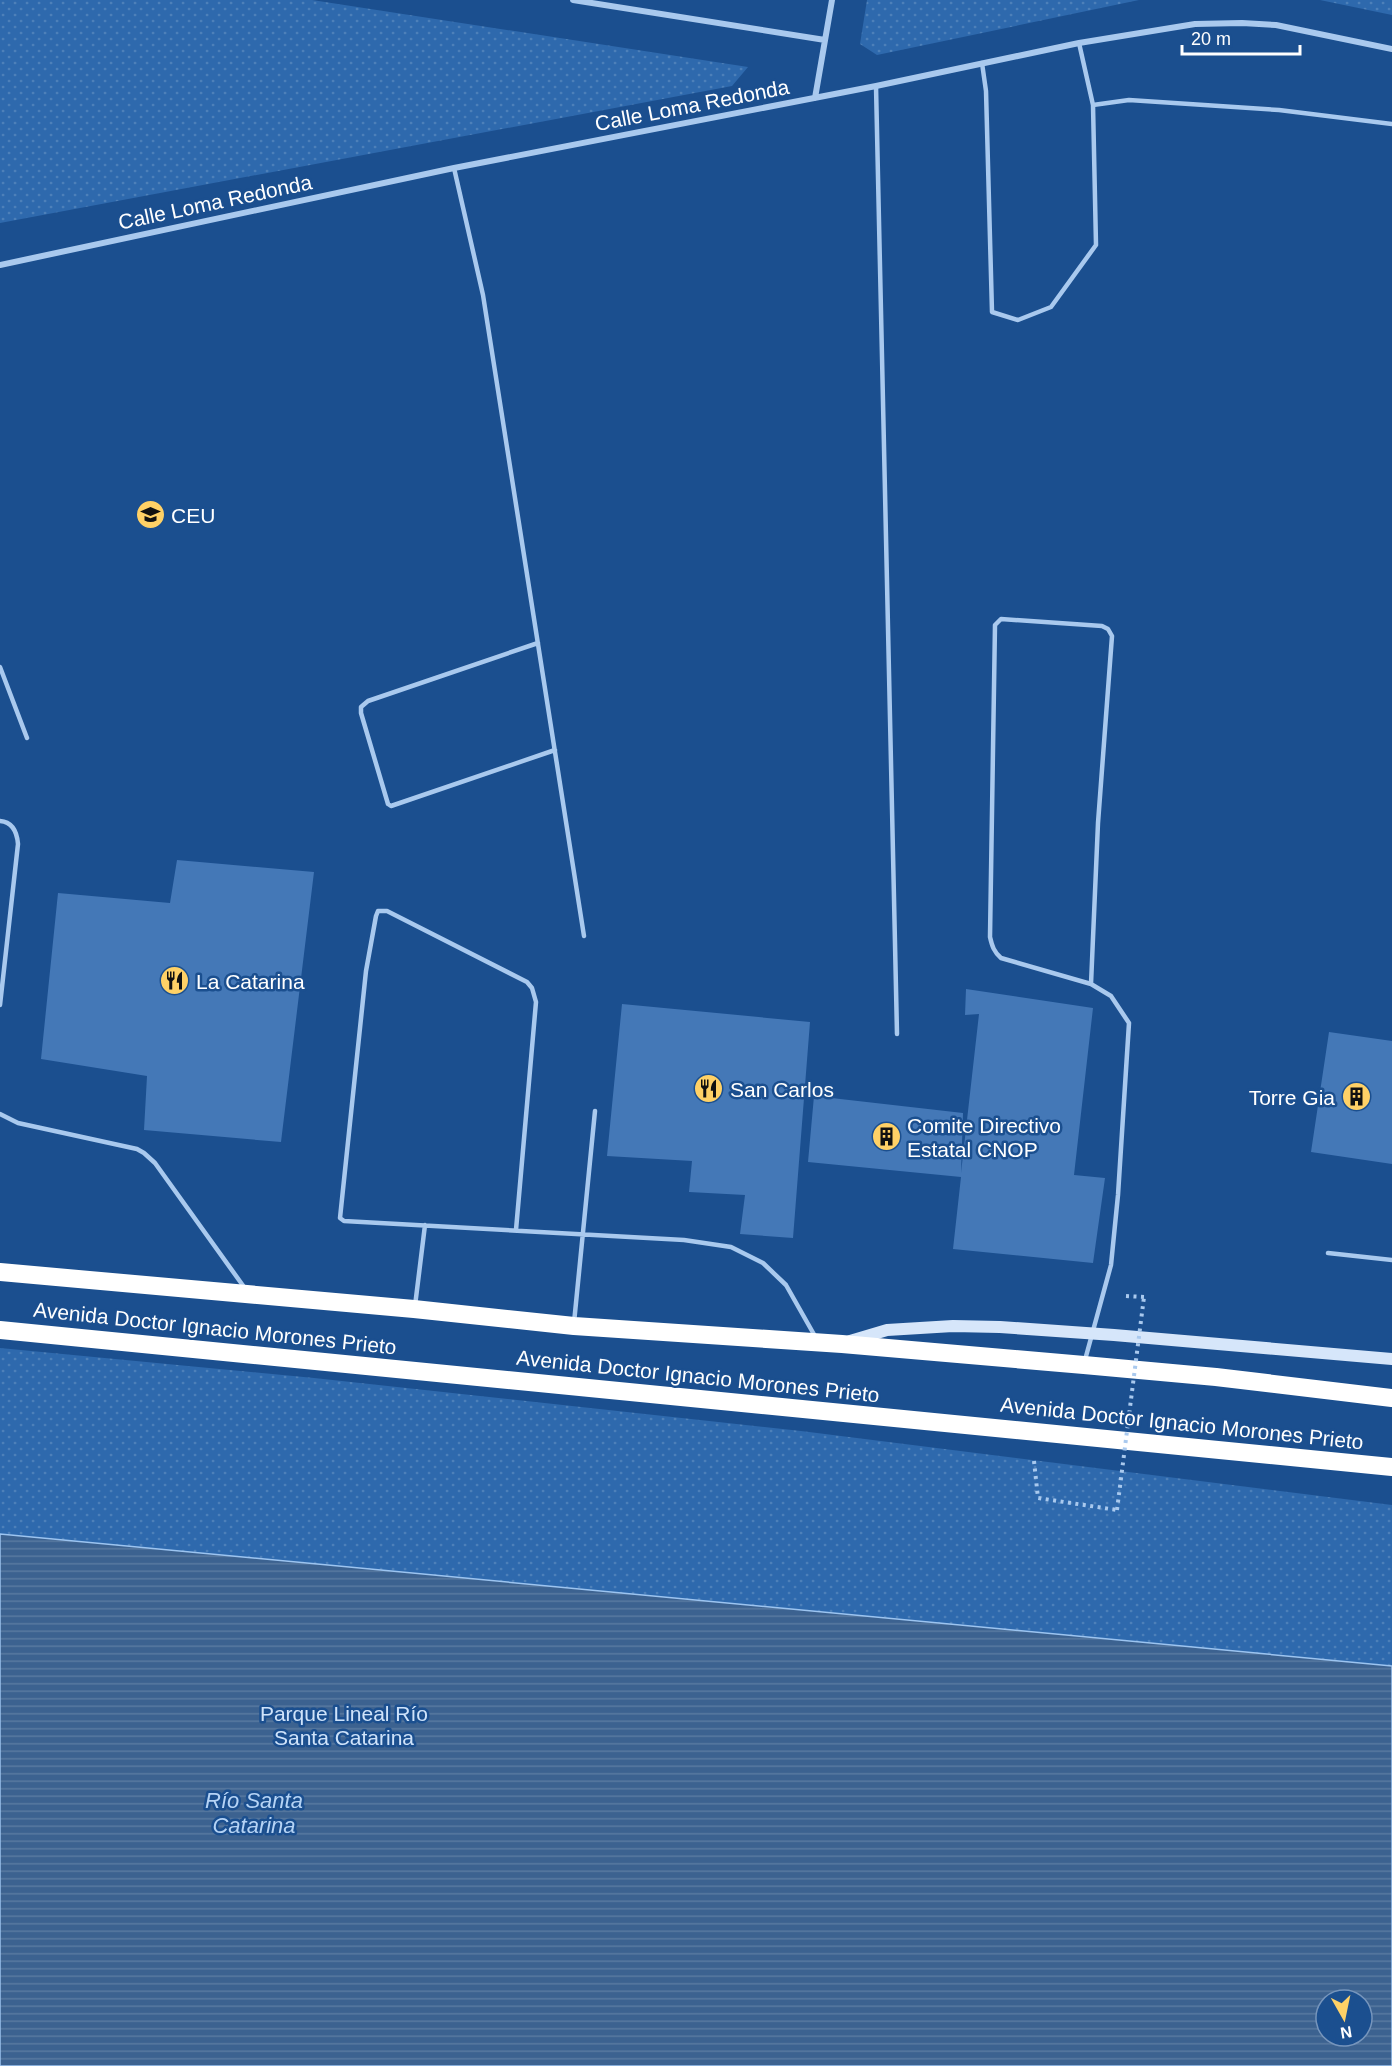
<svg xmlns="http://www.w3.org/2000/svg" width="1392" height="2066" font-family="Helvetica,sans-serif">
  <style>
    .park { fill: url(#park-dots); fill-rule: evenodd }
    .water { fill: url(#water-rules); stroke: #9cc4f0; stroke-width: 1.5; fill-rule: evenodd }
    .building { fill: #4478b7 }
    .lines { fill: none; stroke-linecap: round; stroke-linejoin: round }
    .path { stroke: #a9c9ee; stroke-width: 4; stroke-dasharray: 3 4.5; stroke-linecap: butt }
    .lane { stroke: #a9c9ee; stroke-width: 4.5 }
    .street { stroke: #a9c9ee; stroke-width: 6 }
    .secondary { stroke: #d6e6fa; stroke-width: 12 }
    .highway { stroke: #fff; stroke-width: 18 }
    .path-bridge { stroke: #a9c9ee; stroke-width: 4; stroke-dasharray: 3 4.5; stroke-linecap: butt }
    .labels { text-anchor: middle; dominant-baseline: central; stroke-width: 5; stroke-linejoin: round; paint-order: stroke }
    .street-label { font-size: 21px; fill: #fff; stroke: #1b4f8f }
    .poi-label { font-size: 21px; fill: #fff; stroke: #1b4f8f; text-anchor: start }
    .park-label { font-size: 21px; fill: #cfe3fa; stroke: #1b4f8f }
    .water-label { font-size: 22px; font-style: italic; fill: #b5d3f5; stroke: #1b4f8f }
  </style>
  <defs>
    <pattern id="park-dots" width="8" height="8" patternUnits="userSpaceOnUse" patternTransform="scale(1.5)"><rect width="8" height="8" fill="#2e69ad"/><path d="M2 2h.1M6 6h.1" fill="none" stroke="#4d80b9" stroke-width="1.8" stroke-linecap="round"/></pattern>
    <pattern id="water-rules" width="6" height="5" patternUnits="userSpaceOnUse" patternTransform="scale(1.5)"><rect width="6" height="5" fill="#3c6290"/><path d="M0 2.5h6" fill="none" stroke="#597aa1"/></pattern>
  </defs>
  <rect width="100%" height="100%" fill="#1b4f8f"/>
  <path class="park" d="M0,0H312L748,67L732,86L0,223Z
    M867,0H1139L877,55L860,44Z
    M1320,0H1392V15Z
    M0,1348L314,1378L801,1431L1392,1505V2066H0ZM1326,2000H1362V2036H1326Z"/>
  <path class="water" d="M0,1534L1392,1666V2066H0ZM1326,2000H1362V2036H1326Z"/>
  <path class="building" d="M177,860L314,872L281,1142L144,1130L147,1076L41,1059L58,893L170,903Z
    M966,989L1093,1008L1074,1175L1105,1178L1093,1263L953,1249L961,1177L808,1162L814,1096L963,1113L961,1173L979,1014L965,1015Z
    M622,1004L810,1022L793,1238L740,1234L745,1195L689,1192L692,1161L607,1156Z
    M1329,1032L1392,1041V1164L1311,1152Z"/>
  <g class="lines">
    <path class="path" d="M1126,1296L1144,1297
      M1034,1461L1038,1498L1117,1510"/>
    <path class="lane" d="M1079,43L1093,105L1129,100L1279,110L1392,124
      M982,63L986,91L992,312L1018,320L1051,307L1096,245L1093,105
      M876,86L897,1034
      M454,168L483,295L584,936
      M1001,619L1102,626L1108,629L1112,636L1098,823L1091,984L1001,958C994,952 992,946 990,937L995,625Z
      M538,643L368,701L361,707V713L388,804L391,806L555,750
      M0,667L27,738
      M0,821C13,822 17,832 18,844L0,1005
      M0,1114L18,1123L137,1149L144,1153L155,1163L244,1287
      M516,1230L536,1002L532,988L527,982L387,911H378L376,916L366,971L340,1218L344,1221L684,1240L731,1247L763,1263L786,1285L816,1338
      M1328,1253L1392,1260
      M415,1306L425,1225
      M574,1323L595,1111
      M1085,1360L1111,1265L1118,1195L1129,1023L1111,996L1091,984"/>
    <path class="street" d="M573,0L825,40
      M815,98L832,0
      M0,265L454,168L876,86L1079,43L1195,24L1242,23L1276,25L1392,49"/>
    <path class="secondary" d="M850,1341L887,1330L953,1326L1000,1327L1114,1335L1392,1359"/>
    <path class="highway" d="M0,1272L414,1309L574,1326L842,1344L1084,1365L1216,1377L1392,1398
      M0,1330L1392,1467"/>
    <path class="path-bridge" d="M1117,1510L1144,1297"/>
  </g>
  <defs>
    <symbol id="university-disc" viewBox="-11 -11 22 22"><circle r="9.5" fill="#ffd166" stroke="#1b4f8f"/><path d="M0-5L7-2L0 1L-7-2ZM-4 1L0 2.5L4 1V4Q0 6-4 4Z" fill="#111"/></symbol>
    <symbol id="restaurant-disc" viewBox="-11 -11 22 22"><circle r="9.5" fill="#ffd166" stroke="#1b4f8f"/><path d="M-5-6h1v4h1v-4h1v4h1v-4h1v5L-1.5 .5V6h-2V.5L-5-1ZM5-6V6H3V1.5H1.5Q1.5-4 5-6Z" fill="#111"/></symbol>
    <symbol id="building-disc" viewBox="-11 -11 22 22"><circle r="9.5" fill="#ffd166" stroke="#1b4f8f"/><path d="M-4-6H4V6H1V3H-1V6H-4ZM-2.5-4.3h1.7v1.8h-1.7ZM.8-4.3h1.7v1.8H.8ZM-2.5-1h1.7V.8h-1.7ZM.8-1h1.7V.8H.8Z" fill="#111"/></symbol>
  </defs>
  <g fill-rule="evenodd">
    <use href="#university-disc" x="134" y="498" width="33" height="33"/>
    <use href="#restaurant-disc" x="158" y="964" width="33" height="33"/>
    <use href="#restaurant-disc" x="692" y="1072" width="33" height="33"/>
    <use href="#building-disc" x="1340" y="1080" width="33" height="33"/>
    <use href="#building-disc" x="870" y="1120" width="33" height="33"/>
  </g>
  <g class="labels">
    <g class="street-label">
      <text transform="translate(692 105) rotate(-11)">Calle Loma Redonda</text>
      <text transform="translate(215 202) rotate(-12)">Calle Loma Redonda</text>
      <text transform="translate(215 1328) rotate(6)">Avenida Doctor Ignacio Morones Prieto</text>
      <text transform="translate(698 1376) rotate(6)">Avenida Doctor Ignacio Morones Prieto</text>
      <text transform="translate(1182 1423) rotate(6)">Avenida Doctor Ignacio Morones Prieto</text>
    </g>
    <g class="poi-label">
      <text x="171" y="515">CEU</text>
      <text x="196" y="981">La Catarina</text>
      <text x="730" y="1089">San Carlos</text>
      <text x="1335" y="1097" text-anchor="end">Torre Gia</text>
      <text x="907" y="1125">Comite Directivo<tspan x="907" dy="24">Estatal CNOP</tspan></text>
    </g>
    <g class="park-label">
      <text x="344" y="1713">Parque Lineal Río<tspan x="344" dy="24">Santa Catarina</tspan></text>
    </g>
    <g class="water-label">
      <text x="254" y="1800">Río Santa<tspan x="254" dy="25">Catarina</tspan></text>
    </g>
  </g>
  <g transform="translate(1344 2018) rotate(171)"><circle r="28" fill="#1b4f8f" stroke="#7695bc" stroke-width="1.5"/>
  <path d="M0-4.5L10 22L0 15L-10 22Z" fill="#ffd166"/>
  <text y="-9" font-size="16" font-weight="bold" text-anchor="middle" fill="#ffffff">N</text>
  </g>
  <path d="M1182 45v9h118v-9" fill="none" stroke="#ffffff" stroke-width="3"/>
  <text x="1191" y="45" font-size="18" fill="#ffffff" stroke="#1b4f8f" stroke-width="4.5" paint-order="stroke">20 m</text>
</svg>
